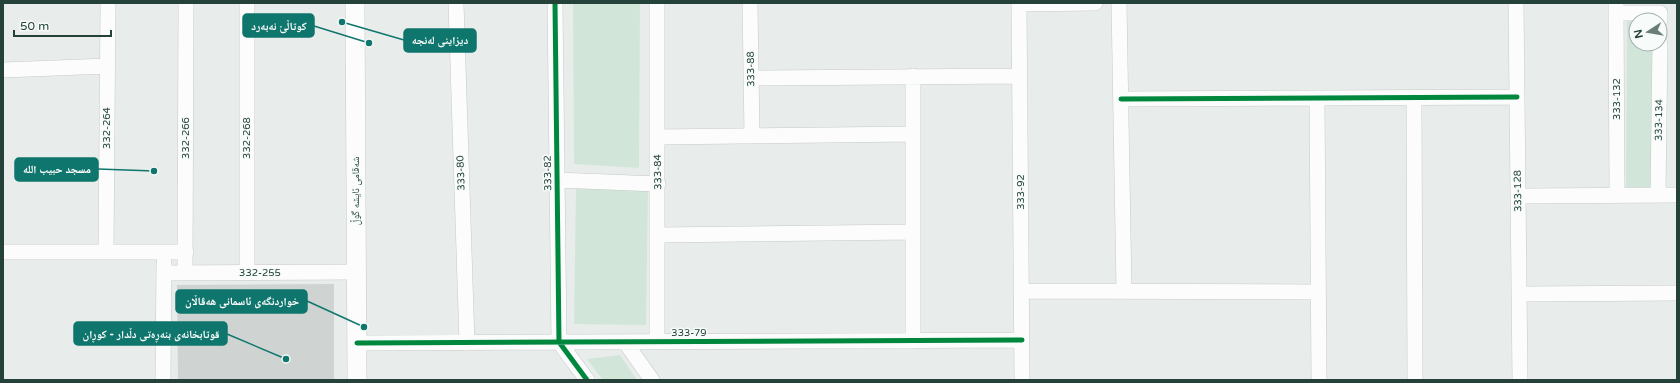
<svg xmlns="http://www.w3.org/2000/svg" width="1680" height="383" font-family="'Varela Round','Noto Naskh Arabic',sans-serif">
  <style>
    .green { fill: #d1e6d8 }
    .building { fill: #cfd4d2 }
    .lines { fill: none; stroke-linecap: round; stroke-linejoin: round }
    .minor-casing { stroke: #c5cac8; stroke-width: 16 }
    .tertiary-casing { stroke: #c5cac8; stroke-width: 20 }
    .minor { stroke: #fcfcfc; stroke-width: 15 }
    .tertiary { stroke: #fcfcfc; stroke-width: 19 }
    .cycleway-casing { stroke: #f7fbf9; stroke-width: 8 }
    .cycleway { stroke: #00873e; stroke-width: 5 }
    .labels { text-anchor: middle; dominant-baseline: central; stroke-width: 3; stroke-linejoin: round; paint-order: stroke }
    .street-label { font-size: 10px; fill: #24423a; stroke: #f7fbf9 }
    .leader { fill: none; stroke: #0f766e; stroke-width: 1.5 }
    .callout-dot { fill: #0f766e; stroke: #f7fbf9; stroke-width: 1.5 }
    .callout { fill: #0f766e; stroke: #0f766e; stroke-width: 1.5 }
    .callout-label { font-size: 11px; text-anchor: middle; font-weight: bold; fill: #fff }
  </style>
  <rect width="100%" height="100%" fill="#e8edeb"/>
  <path class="green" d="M573,3H640L639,168L574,164Z
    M1627,20H1636V44H1652L1653,187H1626Z
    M576,188L648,189L646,325L574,324Z
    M620,355L637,380H603L587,359Z"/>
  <path class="building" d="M334,284V380H178L177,285Z"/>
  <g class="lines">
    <defs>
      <path id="minor" d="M247,3V273
        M456,3L467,343
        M555,3L559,342L587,380
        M657,3V342
        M750,3L752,136
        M1019,3L1022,380
        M1119,3L1124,291
        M1516,3L1520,380
        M1616,3L1617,195
        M1019,4L1095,3
        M1616,13H1660V20
        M3,70L108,66
        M913,76V341
        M751,78L1020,76
        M1317,98L1319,380
        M1414,98L1415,380
        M1121,99L1517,97
        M657,137L913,134
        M557,180L658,184
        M1658,195L1660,44
        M1518,196L1677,195
        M658,235L913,232
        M3,252H186
        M106,252L108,3
        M164,273L357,272
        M185,273L186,3
        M1022,291L1318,292
        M1519,294L1677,293
        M625,342L652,380
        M357,343L1022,340
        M163,380L164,263"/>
      <path id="tertiary" d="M355,3L357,380"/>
    </defs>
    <use href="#minor" class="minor-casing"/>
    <use href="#tertiary" class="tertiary-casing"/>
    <use href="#minor" class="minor"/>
    <use href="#tertiary" class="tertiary"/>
    <defs>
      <path id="cycleway" d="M555,3L559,342L587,380
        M1121,99L1517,97
        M357,343L1022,340"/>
    </defs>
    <use href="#cycleway" class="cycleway-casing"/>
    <use href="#cycleway" class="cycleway"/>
  </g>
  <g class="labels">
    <g class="street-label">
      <text transform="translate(751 69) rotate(-91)">333-88</text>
      <text transform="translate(1617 99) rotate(-90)">333-132</text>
      <text transform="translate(1659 120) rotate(-89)">333-134</text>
      <text transform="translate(107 128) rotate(-90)">332-264</text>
      <text transform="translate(186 138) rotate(-90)">332-266</text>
      <text transform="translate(247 138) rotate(-90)">332-268</text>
      <text transform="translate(658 172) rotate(-91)">333-84</text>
      <text transform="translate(461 173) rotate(-92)">333-80</text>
      <text transform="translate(548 173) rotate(-91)">333-82</text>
      <text transform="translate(356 191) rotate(-90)">شەقامی ئایشە گوڵ</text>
      <text transform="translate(1518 191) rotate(-91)">333-128</text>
      <text transform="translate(1021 192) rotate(-90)">333-92</text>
      <text x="260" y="273">332-255</text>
      <text x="689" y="333">333-79</text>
    </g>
  </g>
  <path class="leader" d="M369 43L314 26M342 22L404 40M154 171L98 169M364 327L307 301M286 359L227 334"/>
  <g class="callout-dot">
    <circle cx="369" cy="43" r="4"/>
    <circle cx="342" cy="22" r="4"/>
    <circle cx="154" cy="171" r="4"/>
    <circle cx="364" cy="327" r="4"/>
    <circle cx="286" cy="359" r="4"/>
  </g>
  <g class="callout">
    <rect x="243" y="14" width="71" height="23" rx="4"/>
    <rect x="404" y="29" width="72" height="23" rx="4"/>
    <rect x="15" y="158" width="83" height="23" rx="4"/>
    <rect x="176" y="290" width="131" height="23" rx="4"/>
    <rect x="74" y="322" width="153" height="23" rx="4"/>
  </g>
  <g class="callout-label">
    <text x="279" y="30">کوتاڵێ نەبەرد</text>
    <text x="440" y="44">دیزاینی لەنجە</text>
    <text x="57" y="173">مسجد حبيب الله</text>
    <text x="242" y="305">خواردنگەی ئاسمانی هەڤاڵان</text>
    <text x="151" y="338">قوتابخانەی بنەڕەتی دڵدار - کوڕان</text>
  </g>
  <rect width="1680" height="383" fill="none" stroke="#24423a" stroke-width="8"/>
  <g transform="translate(1648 32) rotate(258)"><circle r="19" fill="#f7fbf9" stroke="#a3b1ad"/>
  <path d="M0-3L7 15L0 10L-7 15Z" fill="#697e78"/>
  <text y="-6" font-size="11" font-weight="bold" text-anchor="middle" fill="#24423a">N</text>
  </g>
  <path d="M14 30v6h97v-6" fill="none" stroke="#24423a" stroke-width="2"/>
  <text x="20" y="30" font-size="12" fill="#24423a" stroke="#f7fbf9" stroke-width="3" paint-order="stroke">50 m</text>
</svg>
